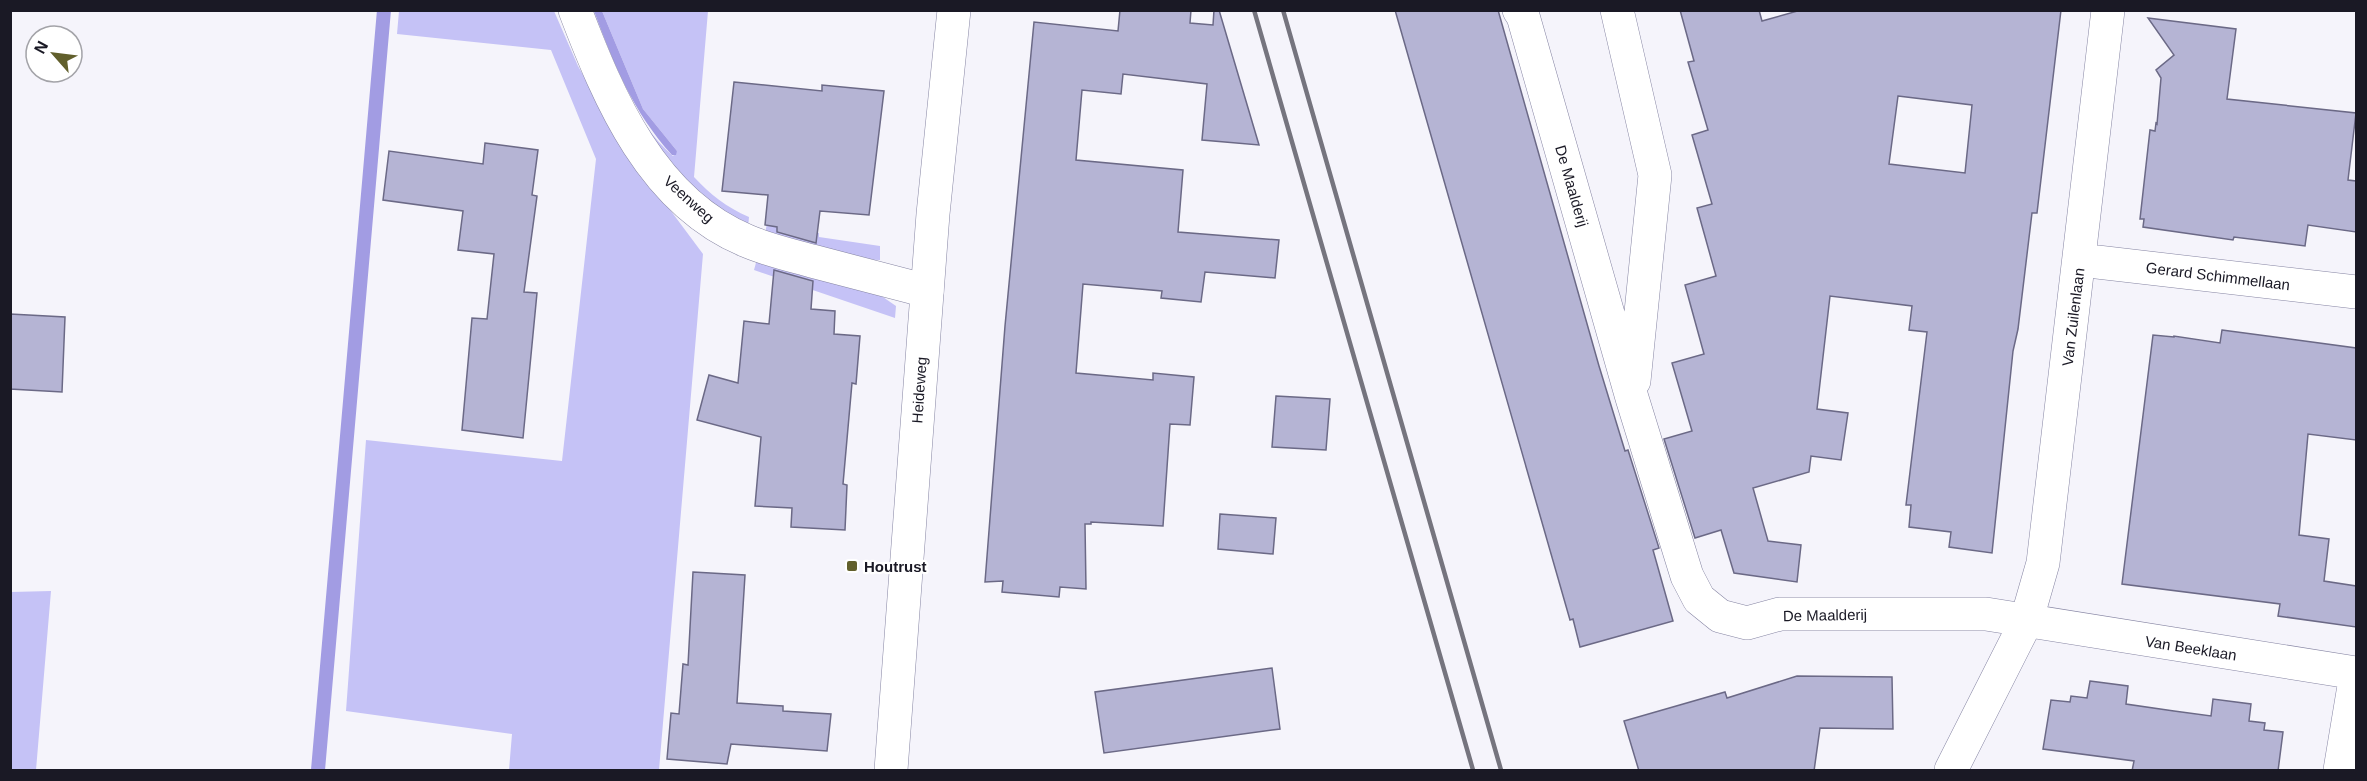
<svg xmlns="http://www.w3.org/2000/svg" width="2367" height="781" font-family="Arial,sans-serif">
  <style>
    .green { fill: #c5c2f6 }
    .water { fill: #a29ce3 }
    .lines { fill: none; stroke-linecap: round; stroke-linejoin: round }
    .stream { stroke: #a29ce3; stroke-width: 14 }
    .building { fill: #b5b4d4; stroke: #6b6986; stroke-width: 1.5; fill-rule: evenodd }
    .street-casing { stroke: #8685a3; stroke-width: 34 }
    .secondary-casing { stroke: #8685a3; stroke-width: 34 }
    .street { stroke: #fff; stroke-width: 33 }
    .secondary { stroke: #fff; stroke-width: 33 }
    .rail { stroke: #75747e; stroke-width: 4.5 }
    .poi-dot { fill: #615f2c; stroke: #fff; stroke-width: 2 }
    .labels { text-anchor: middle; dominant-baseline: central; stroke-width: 4.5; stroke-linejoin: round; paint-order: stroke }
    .street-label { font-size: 15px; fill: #1a1925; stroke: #fff }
    .poi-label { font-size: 15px; font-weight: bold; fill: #1a1925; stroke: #fff; text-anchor: start }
  </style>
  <rect width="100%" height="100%" fill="#f5f4fb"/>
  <path class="green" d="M399,11H554L578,66L627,152L703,254L659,770H509L512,734L346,711L366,440L562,461L596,159L551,50L397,34Z
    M588,11H594C612,61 631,119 673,156L677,151L643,109L602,11H708L694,177C711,195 726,207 749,217L748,228C655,173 627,106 588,11Z
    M767,223L819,233V237L880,246V260L850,259L765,234Z
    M757,259L880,295L896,306L895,318L754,270Z
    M51,591L36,770H11V592Z"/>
  <path class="water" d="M594,11H602L643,109L677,151L676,155H672C633,112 614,65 594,11Z"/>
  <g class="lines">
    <path class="stream" d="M318,770L384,10"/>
  </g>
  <path class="building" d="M1120,10H1191L1190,23L1213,25L1214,10H1219L1259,145L1202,140L1207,84L1123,74L1121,94L1082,90L1076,160L1183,170L1178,232L1279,240L1275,278L1205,272L1201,302L1161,298L1162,291L1083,284L1076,373L1153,380V373L1194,377L1190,425L1170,424L1163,526L1091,522V524H1085L1086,589L1060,587L1059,597L1002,592L1003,581L985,582L1005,326L1034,22L1118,31Z
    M1395,10H1498L1599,366L1625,451L1628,450L1659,548L1653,550L1673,621L1580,647L1573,619L1570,620Z
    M1680,10H1759L1762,21L1801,10H2061L2037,213H2032L2018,329L2013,351L1992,553L1949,547L1951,532L1909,527L1911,505H1906L1927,332L1909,330L1912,306L1830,296L1817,409L1848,413L1841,460L1811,456L1809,472L1753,488L1768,541L1801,545L1797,582L1734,573L1721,530L1695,538L1664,439L1692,431L1672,363L1704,354L1685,285L1716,276L1697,208L1712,204L1692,135L1708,130L1688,62L1694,61ZM1898,96L1972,105L1965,173L1889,164Z
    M2148,18L2236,29L2227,99L2356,113L2348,180L2356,181V232L2308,225L2305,246L2234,237L2233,240L2143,227L2144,219H2140L2150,130L2155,131L2156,123L2157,124L2161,78L2156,70L2174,55Z
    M734,82L822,91V85L884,91L869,215L820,211L816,243L777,232V227L765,225L768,195L722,191Z
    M485,143L538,150L532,195L537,196L524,292L537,293L523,438L462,430L472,318L487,319L494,254L458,250L463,211L383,200L389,151L483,164Z
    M774,270L813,281L811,309L835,311L834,334L860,336L856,384L852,383L843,484L847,485L845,530L791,527L792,508L755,506L761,437L697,420L709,375L738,383L744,321L769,324Z
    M10,314L65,317L62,392L10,389Z
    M2222,330L2356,348V440L2308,434L2299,535L2329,539L2324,581L2356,586V627L2278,616L2280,604L2122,584L2153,335L2174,337V336L2220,343Z
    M1276,396L1330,399L1326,450L1272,447Z
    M1220,514L1276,518L1273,554L1218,549Z
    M693,572L745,575L737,703L783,706V711L831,714L827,751L731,744L727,764L667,759L671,713L679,714L683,664L688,665Z
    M1272,668L1280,729L1104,753L1095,692Z
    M1797,676L1892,677L1893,729L1820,728L1814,771H1639L1624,721L1725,692L1727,698Z
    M2090,681L2128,686L2126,704L2174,711L2211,716L2213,699L2251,704L2249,721L2265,723L2264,730L2283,732L2278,771H2132L2134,761L2043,749L2051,700L2070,702L2071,696L2087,698Z"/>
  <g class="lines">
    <defs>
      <path id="street" d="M575,10C609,99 652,202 747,241C768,250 790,255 812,261C850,271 888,281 927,291
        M1519,10L1523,16L1632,398L1687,576L1699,599L1720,616L1747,623L1780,614H1986L2356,673
        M1617,10L1655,175L1634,381
        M2080,260L2356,292
        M1951,770L2026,622L2043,563L2108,10
        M2340,770L2356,674"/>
      <path id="secondary" d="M891,770L933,214L954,10"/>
    </defs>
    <use href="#street" class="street-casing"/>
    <use href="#secondary" class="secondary-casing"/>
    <use href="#street" class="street"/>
    <use href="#secondary" class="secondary"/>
    <path class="rail" d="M1254,10L1473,770
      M1283,10L1501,770"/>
  </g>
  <rect class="poi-dot" x="846" y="560" width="12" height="12" rx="3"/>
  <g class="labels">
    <g class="street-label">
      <text transform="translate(1572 186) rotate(74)">De Maalderij</text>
      <text transform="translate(689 199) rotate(42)">Veenweg</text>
      <text transform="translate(2218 276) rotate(7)">Gerard Schimmellaan</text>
      <text transform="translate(2073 317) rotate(-83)">Van Zuilenlaan</text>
      <text transform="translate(919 390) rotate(-86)">Heideweg</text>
      <text transform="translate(1825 615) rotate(-1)">De Maalderij</text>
      <text transform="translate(2191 648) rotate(9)">Van Beeklaan</text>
    </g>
    <g class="poi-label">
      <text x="864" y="566">Houtrust</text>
    </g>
  </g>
  <rect width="2367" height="781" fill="none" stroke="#1a1925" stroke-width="24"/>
  <g transform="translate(54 54) rotate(298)"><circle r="28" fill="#ffffff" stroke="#a3a3a8" stroke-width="1.5"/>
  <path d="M0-4.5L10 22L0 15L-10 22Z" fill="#615f2c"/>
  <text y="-9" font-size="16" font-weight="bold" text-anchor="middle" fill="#1a1925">N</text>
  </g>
</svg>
